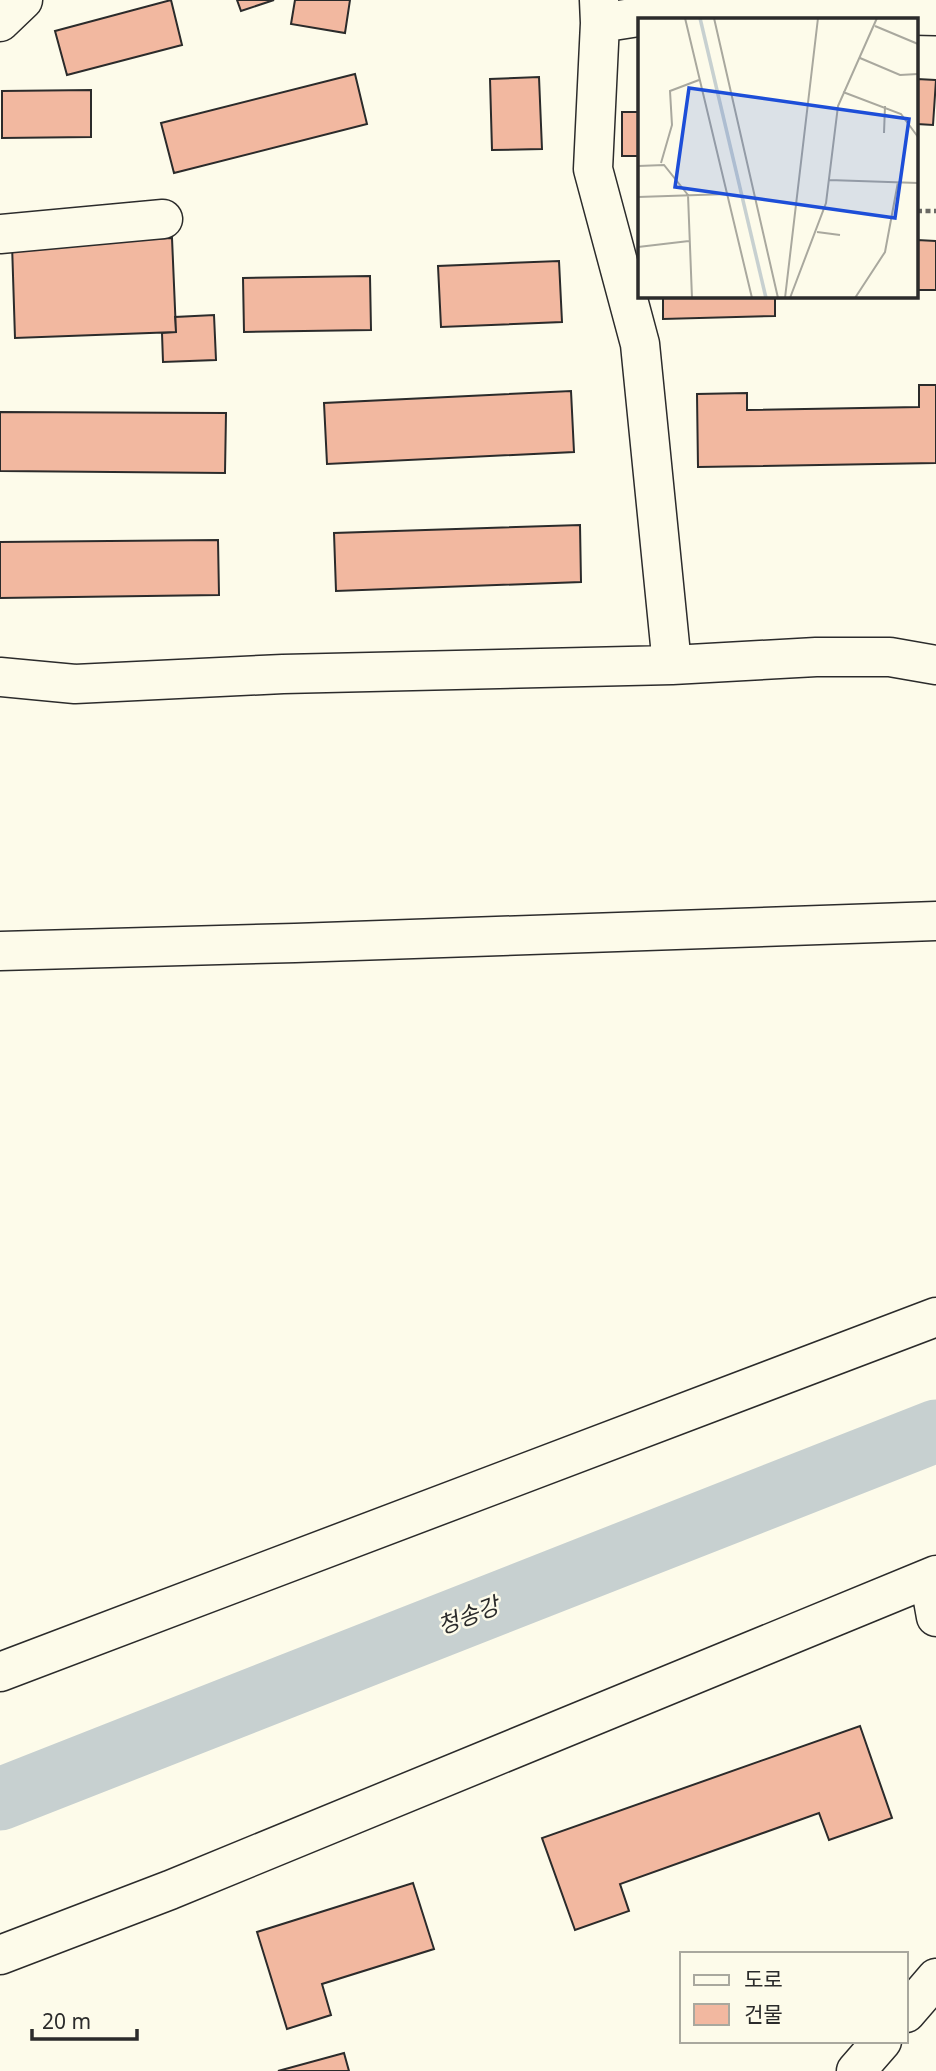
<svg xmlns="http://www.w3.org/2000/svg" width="936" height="2071" font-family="'Noto Sans','Noto Sans KR',sans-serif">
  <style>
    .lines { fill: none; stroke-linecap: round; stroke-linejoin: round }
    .river { stroke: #c7d0d0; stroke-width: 63 }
    .building { fill: #f2b8a0; stroke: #2b2b2b; stroke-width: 2 }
    .minor-casing { stroke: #2b2b2b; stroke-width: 41 }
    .major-casing { stroke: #2b2b2b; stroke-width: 41 }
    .path { stroke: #6a6964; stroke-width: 4.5; stroke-dasharray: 5 3.5; stroke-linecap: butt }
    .minor { stroke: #fdfbea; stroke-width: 38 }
    .major { stroke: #fdfbea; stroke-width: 38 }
    .labels { text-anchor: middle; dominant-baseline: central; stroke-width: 5; stroke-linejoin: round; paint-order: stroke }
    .water-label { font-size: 23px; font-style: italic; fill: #2b2b2b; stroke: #fdfbea }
    .inset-river { fill: none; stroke: #c7d0d0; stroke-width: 3.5 }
    .inset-road { fill: none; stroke: #a9a89e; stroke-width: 2 }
    .view { fill: #1d4ed8; fill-opacity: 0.15; stroke: #1d4ed8; stroke-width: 3.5 }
    .inset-edge { fill: none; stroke: #2b2b2b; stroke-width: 3.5 }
  </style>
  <rect width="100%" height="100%" fill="#fdfbea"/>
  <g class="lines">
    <path class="river" d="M0,1799L936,1431"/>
  </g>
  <path class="building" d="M171,0L182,45L67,75L55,31Z
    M237,0H274L241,11Z
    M295,0H350L345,33L291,24Z
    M355,74L367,124L174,173L161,123Z
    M539,77L542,149L492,150L490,79Z
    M917,79L936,80L933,125L917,124Z
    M91,90V137L2,138V91Z
    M622,112H640V156H622Z
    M172,238L176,332L15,338L12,244Z
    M917,240L936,241V290H917Z
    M559,261L562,322L441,327L438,266Z
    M370,276L371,330L244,332L243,278Z
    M663,296H775V316L663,319Z
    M214,315L216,360L163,362L162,333L176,332L175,317Z
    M919,385H936V463L698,467L697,394L747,393V410L919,407Z
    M571,391L574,452L327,464L324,403Z
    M0,412L226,413L225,473L0,471Z
    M580,525L581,582L336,591L334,533Z
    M218,540L219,595L0,598V542Z
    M860,1726L892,1818L829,1840L819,1813L620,1884L629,1911L575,1930L542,1838Z
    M413,1883L434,1949L322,1984L331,2015L287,2029L257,1932Z
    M344,2053L349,2071H278Z"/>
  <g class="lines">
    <defs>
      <path id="minor" d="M599,0L600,23L593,169L640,344L672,665
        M0,22L23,0
        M600,23L683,10L936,16
        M0,234L163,219
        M0,677L75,684L283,674L672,665L816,657H890L936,665
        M929,1578L936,1617
        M0,1672L936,1317
        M0,1955L170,1890L936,1575
        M906,2013L936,1978
        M856,2071L882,2041"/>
      <path id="major" d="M0,951L295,943L936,921"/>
    </defs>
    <use href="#minor" class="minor-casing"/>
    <use href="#major" class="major-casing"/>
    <path class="path" d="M917,211H936"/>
    <use href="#minor" class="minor"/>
    <use href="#major" class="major"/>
  </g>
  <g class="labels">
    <g class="water-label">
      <text transform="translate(468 1615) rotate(-21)">청송강</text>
    </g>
  </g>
  <g transform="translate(638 18)">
    <rect width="280" height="280" fill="#fdfbea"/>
    <path class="inset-river" d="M62,0L128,280"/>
    <path class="inset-road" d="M47,0L114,280M76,0L140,280M237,8L280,26M222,40L262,57L280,56M205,74L263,96L280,119M246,115L247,88M23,145L34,107L32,73L61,62M0,148L26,147L50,177L54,280M191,162L280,165M0,179L90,176M179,214L202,217M0,229L51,223M147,280L180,0M152,280L188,185L200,88L239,0M217,280L247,234L260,164"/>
    <path class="view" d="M51,70L271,101L257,200L37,169Z"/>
    <rect width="280" height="280" class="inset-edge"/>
  </g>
  <rect x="680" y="1952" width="228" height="91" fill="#fdfbea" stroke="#a9a89e" stroke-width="2"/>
  <rect x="694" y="1975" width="35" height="10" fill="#fdfbea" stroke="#a9a89e" stroke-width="2"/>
  <text x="744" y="1987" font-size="21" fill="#2b2b2b">도로</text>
  <rect x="694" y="2004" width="35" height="21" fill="#f2b8a0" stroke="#a9a89e" stroke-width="2"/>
  <text x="744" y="2022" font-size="21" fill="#2b2b2b">건물</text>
  <path d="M32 2029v10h105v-10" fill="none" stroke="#2b2b2b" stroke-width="3.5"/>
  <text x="42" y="2029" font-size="21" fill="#2b2b2b" stroke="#fdfbea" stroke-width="5" paint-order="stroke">20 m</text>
</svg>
